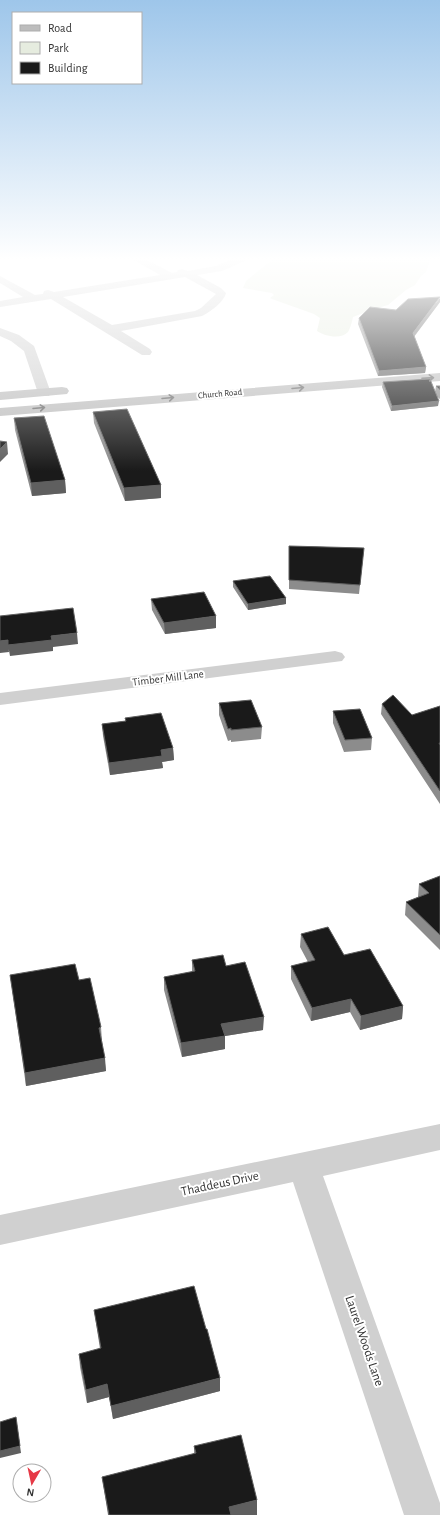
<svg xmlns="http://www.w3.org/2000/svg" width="440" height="1515" font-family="'Alegreya Sans',sans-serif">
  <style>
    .green { fill: #e6ecdf }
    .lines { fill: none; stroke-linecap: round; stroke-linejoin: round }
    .minor { fill: #d0d0d0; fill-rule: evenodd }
    .secondary { fill: #bdbdbd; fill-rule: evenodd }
    .wall { fill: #8c8c8c }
    .shaded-wall { fill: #5f5f5f }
    .building { fill: #1a1a1a; stroke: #5f5f5f }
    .oneway { stroke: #6a6a6a }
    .labels { text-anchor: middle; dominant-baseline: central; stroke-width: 4; stroke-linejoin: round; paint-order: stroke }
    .far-street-label { font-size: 9px; fill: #333; stroke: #fff }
    .street-label { font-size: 11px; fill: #333; stroke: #fff }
    .near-street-label { font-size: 13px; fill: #333; stroke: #fff }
  </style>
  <rect width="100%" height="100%" fill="#fff"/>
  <path class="green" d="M273,259H432L430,261L426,272L421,276L415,285L406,290L388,305L371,310L353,317C352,322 350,329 348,332C341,340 324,336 317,331L320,318L314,314L272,299L270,298L274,295L272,293L243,288L246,281Z"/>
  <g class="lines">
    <path class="minor" d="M132,259H145L172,273L177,272L178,270L182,269L188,271L216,266L232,259H246L245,261L222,271L197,275L221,288L226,293C224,302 210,312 202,316L121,331L150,349L152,352L150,355H142L51,299L0,307V301L23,297L0,283V276L35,295L43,294L44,291L48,290L54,292L160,275ZM185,277L216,294L201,308L195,311L112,325L63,297Z
      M0,328L19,335L34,346L51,393L49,396H39L24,351L11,341L0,336Z
      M335,651L342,653L345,657L342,661L0,705V693Z
      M440,1124V1150L323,1176L440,1503V1515H404L293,1182L0,1245V1215Z"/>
    <path class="secondary" d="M440,373V381L0,416V408Z
      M62,387L67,388L69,391L67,394L0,400V392Z"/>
  </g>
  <path class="wall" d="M440,302L414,337L426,367L425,373L378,376L358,324L359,318L396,310Z
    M383,382L435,392L436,386H440V399L436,396L438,406L391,411L382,387Z
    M93,412L161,485V498L125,501L94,423Z
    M14,418L65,480L66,493L32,496L15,430Z
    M289,546L364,548L359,594L289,589Z
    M233,581L286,604L248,610L233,587Z
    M151,599L216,628L165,634L152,610Z
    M219,703L262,727L261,739L231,742V740L228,741L219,715Z
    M382,704L412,715L440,706V804L381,714Z
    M333,711L372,738L371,750L344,752L333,723Z
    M125,718L173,748L174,760L162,762L163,768L110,775L103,736L102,724L125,721Z
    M440,876V950L405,915L406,902L418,897L419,884Z
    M301,934L344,955L403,1006L402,1019L360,1030L350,1012L311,1021L291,979V966L308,962L300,947Z
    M192,960L226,966L263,1030L225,1036V1049L182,1057L164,990V977L192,972Z
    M10,975L79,980L101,1027L102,1041L106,1071L26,1086Z
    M94,1310L220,1391L113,1419L109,1397L87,1403L80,1367L79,1354L100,1349Z
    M194,1446L257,1515H108L102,1477L194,1454Z"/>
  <path class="shaded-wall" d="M440,298V302L412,339L413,333Z
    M426,367L425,373L378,376L379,371Z
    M439,401L438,406L391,411L392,406Z
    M7,442L8,454L0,462V449Z
    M65,480L66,493L32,496L31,483Z
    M161,485V498L125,501L124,488Z
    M286,598V604L248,610V604Z
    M216,616V628L165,634L164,623Z
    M77,633L78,644L53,647V651L10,656L8,645L51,636Z
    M8,640L9,652L0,653V641Z
    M173,748L174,760L162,762L163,768L110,775L109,763L161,750Z
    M351,999L350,1012L311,1021L312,1008Z
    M403,1006L402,1019L360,1030L361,1016Z
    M264,1017L263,1030L225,1036V1049L182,1057L181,1043L221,1024Z
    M105,1058L106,1071L26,1086L25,1073Z
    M220,1378V1391L113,1419L111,1406Z
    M107,1384L109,1397L87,1403L86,1390Z
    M16,1417L21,1453L0,1458V1451Z
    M257,1500V1515H229V1507Z"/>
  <path class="building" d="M440,297L413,333L426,367L379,371L359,318L370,307L396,310L408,299Z
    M430,379L439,401L392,406L383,382Z
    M436,386H440V390Z
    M127,409L161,485L124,488L93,412Z
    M44,416L65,480L31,483L14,418Z
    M0,441L7,442L0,449Z
    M289,546L364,548L360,585L289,580Z
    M270,576L286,598L248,604L233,581Z
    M204,592L216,616L164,623L151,599Z
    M73,608L77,633L51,636L52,640L8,645V640L0,641V616Z
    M393,695L412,715L440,706V743H439L440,745V791L382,704Z
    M251,700L262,727L231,730V728L228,729L219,703Z
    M360,709L372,738L345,740L333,711Z
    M161,713L173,748L161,750L162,756L109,763L102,724L126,721L125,718Z
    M440,876V935L406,902L429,893L419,884Z
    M328,927L344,955L370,949L403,1006L361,1016L351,999L312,1008L291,966L315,960L301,934Z
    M223,955L226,966L245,962L264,1017L221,1024L225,1036L181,1043L164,977L195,971L192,960Z
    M75,964L79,980L90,978L101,1027L99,1028L105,1058L25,1073L10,975Z
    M194,1286L206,1329H207L220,1378L111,1406L107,1384L86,1390L79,1354L101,1348L94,1310Z
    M16,1417L20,1446L0,1451V1422Z
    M241,1435L257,1500L229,1507L231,1515H109L102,1477L196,1453L194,1446Z"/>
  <defs><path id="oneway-shaft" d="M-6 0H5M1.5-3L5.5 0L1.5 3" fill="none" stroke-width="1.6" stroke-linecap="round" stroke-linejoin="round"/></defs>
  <g class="oneway">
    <use href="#oneway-shaft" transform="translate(428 378) rotate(-4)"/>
    <use href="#oneway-shaft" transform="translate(298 388) rotate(-5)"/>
    <use href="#oneway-shaft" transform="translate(168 398) rotate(-5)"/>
    <use href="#oneway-shaft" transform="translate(39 408) rotate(-5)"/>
  </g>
  <linearGradient id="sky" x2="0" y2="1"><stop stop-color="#9ec6ea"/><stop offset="0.55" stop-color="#fff"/><stop offset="1" stop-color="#fff" stop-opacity="0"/></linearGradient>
  <rect width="440" height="471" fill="url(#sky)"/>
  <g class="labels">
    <g class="far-street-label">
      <text transform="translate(220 394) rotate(-5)">Church Road</text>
    </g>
    <g class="street-label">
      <text transform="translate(168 678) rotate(-7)">Timber Mill Lane</text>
    </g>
    <g class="near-street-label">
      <text transform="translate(220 1184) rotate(-12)">Thaddeus Drive</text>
      <text transform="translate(364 1341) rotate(71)">Laurel Woods Lane</text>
    </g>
  </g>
  <rect x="12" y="12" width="130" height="72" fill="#ffffff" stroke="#adadad"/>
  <rect x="20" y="25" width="20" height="6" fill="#bdbdbd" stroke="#adadad"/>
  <text x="48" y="32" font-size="12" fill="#333333">Road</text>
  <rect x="20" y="42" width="20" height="12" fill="#e6ecdf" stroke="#adadad"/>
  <text x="48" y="52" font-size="12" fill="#333333">Park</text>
  <rect x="20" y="62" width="20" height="12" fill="#1a1a1a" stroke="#adadad"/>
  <text x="48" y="72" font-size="12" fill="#333333">Building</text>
  <g transform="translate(32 1483) rotate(189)"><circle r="19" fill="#ffffff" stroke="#adadad"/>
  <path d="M0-3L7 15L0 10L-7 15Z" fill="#e63946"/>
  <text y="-6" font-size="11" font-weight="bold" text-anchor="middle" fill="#333333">N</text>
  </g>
</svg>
